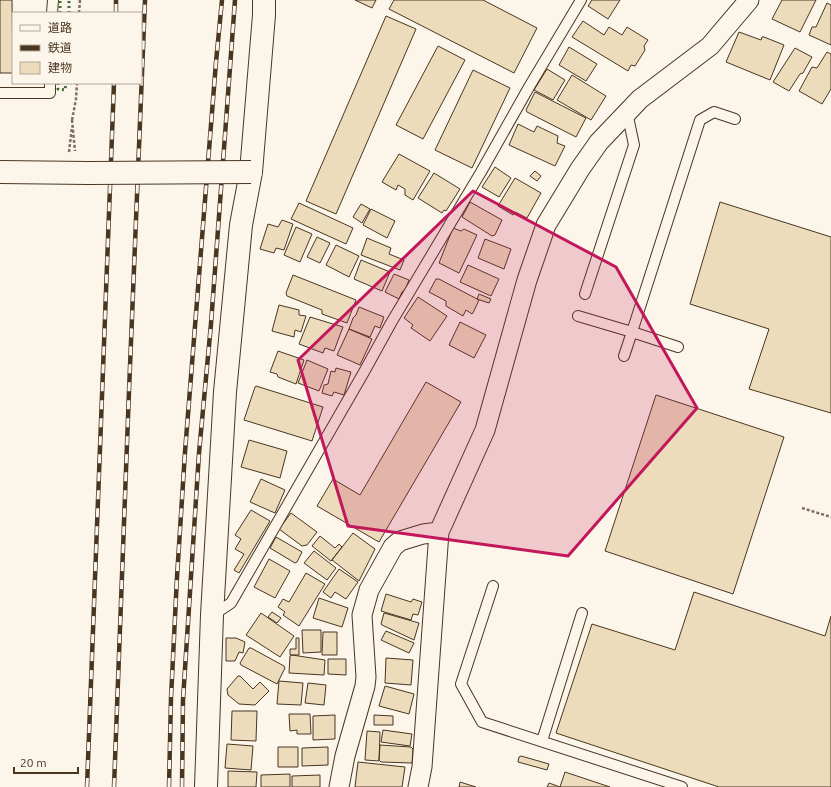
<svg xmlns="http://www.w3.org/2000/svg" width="831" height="787" font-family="Ubuntu,'Noto Sans JP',sans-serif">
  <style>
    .building { fill: #ecdcbc; stroke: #4a3520 }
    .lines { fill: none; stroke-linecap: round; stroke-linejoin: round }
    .lane-casing { stroke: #4a3520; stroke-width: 12 }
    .street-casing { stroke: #4a3520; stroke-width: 21 }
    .secondary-casing { stroke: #4a3520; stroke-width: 24 }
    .path { stroke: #7f6f5c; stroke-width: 2.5; stroke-dasharray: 3 2; stroke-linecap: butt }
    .lane { stroke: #fbf6e9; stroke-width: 10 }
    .street { stroke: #fbf6e9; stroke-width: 19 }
    .secondary { stroke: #fbf6e9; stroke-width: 22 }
    .rail-casing { stroke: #4a3520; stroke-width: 4.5 }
    .rail { stroke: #fbf6e9; stroke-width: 3; stroke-dasharray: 9; stroke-linecap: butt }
    .secondary-bridge-casing { stroke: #4a3520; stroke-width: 24; stroke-linecap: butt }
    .secondary-bridge { stroke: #fbf6e9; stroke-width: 22 }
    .hedge { stroke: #436837; stroke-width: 3; stroke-dasharray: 2 3; stroke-linecap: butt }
    .marked { fill: #c2185b; fill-opacity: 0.2; stroke: #c2185b; stroke-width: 3; stroke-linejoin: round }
  </style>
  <rect width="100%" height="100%" fill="#fbf6e9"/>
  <path class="building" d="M0,0H12L13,73H0Z
    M355,0H376L372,8Z
    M394,0H483L537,28L514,73L389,9Z
    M592,0H620L608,19L588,6Z
    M782,0H816L800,32L772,19Z
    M827,3L831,5V45L809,35L812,27H816Z
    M386,16L416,29L336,214L306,201Z
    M583,21L604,35L609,27L622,35L627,27L648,40L644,46L645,50L635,66L631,65L628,71L572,37Z
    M739,32L761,40L762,37H764L784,45L770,80L726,62Z
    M438,46L465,60L423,139L396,125Z
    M569,47L597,64L586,81L559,65Z
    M795,48L812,57L803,73L800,74L789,91L773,82Z
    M827,52L831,54V89L822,104L799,91L812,67L817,68Z
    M547,69L565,80L553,100L534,90Z
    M473,70L510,88L472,168L435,150Z
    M572,75L606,96L591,120L557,100Z
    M535,92L586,118L576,137L527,112L526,110Z
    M518,124L534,132L537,126L558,136L557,143L565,146L555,166L509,145Z
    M399,154L430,171L413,200L405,195V189L398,185L396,190L382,182Z
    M495,167L511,178L499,197L482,187Z
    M535,171L541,176L537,181L530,176Z
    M434,173L460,189L446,211L444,210L442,213L418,198Z
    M515,178L541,193L527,218L515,212L513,215L498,206Z
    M470,202L502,220L495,235L492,236L462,217Z
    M720,202L831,237V413L749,389L769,329L690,304Z
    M299,203L353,228L346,244L291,219Z
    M361,204L370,209L362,223L353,217Z
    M371,209L395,221L387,238L363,225Z
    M282,220L293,224L284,250L276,248L274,253L260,249L268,224L278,227Z
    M296,227L312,234L300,262L284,255Z
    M453,228L461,231L464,229L477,235L459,273L439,263Z
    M317,237L330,243L320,263L307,257Z
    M367,238L391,248L389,254L404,260L400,270L361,255Z
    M485,239L511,249L504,269L478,258Z
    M336,245L359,256L349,277L326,265Z
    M361,260L390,272L382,291L354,279Z
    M468,265L499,279L491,296L460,282Z
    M394,274L409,280L405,290L402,292L399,299L385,292Z
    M293,275L356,300L347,323L322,314V310L287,296L286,293Z
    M436,279H439L479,300L473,313L472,314L466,310L463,316L446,306V301L429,292Z
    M479,294L491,299L489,303L477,299Z
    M418,297L447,316L430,341L411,328L413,325L404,318Z
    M279,305L299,310V315L306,316L301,332L295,330L294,337L272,331Z
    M359,307L384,317L380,328L375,326L370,337L349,329L353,318L356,315Z
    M310,317L343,327L334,351L325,348L323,353L299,344Z
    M460,322L486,335L474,358L449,345Z
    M349,329L372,339L360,365L337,355Z
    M278,351L304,360L296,384L278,377L277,374L270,372Z
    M307,360L328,369L319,391L298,383Z
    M336,368L351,372L344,395L334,392L332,396L322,393L324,385L328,384L331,371L335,372Z
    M426,382L461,402L379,542L317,506L333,479L360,495Z
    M256,386L323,407L312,441L244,420L255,387Z
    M656,395L784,437L733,594L605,551Z
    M249,440L287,451L280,478L241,467Z
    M261,479L285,490L275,513L250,502Z
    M251,510L270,521L239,573L234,570L244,554L235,549L241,539L235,535Z
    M291,513L317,532L307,545L302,546L279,529Z
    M353,533L375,549L359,581L332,560Z
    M320,536L335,548L339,544L342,547L331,561L312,546Z
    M276,537L302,552L297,562L295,563L270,548Z
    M314,551L336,568L327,580L304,563Z
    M269,559L290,571L275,598L254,587Z
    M339,569L358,582L346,599L335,592L331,598L323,592Z
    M306,573L325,584L299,626L283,615L285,612L278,607L283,599L289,602Z
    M694,592L825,636L831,616V787H719L556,733L592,624L675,650Z
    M386,594L411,602L413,599L422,602L418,615L413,614L411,620L381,611Z
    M319,598L348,608L342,627L313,618Z
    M272,612L281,618L277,623L268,617Z
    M261,613L294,636L280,657L246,635Z
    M384,613L419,623L414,640L382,625L381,624Z
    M302,630H321V652L303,653Z
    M386,631L414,643L409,653L381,640Z
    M323,632H337V655H322Z
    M226,638H236L245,642L243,653L239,652L235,661H226Z
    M296,638H299V655H290V649H296Z
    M249,648H251L284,666L285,668L277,684L241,665L240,663Z
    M292,655L325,660L324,675L289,673L290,656Z
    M386,658L413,660L411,685L385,683Z
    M328,659H346V675L328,674Z
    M238,676H240L253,689L260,682L269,691L255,705L239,704L228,695L227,689Z
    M279,681L303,683L301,705L277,704Z
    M308,683L326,685L324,705L305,703Z
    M385,686L414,694L409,714L379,706Z
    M232,711H257L256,741L231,740Z
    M289,714H310L311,734H297V730L290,731Z
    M335,715V739L313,740V716Z
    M374,715L393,716V725H374Z
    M383,730L412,734L410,746L381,742Z
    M367,731L380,732L379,761L365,760Z
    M227,744L253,746L251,770L225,768Z
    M380,745L411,747L413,749L412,763L381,762L379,760Z
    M278,747H298V767H278Z
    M328,747V765L302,766V748Z
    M521,756L549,764L547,770L518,762L519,757Z
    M358,762L405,767L402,787H355Z
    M228,771L257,772L256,787H228Z
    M565,772L610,787H547L549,783L560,787Z
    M290,774V787H261V775Z
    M320,775V787H292V776Z
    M460,782L476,787H459Z"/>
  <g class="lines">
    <defs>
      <path id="lane" d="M52,13L53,0
        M0,93H50V83
        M585,294L634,145L627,112
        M578,316L632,332L624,356
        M678,347L632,332L700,120L714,112L735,119
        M493,586L461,684L482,722L682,787
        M213,615L231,603L364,372L391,323L481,172L529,87L581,0
        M542,741L582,613"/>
      <path id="street" d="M339,787L345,756L365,686L366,677L362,615L369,590L393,547L400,541L423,534L439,532
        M418,787L422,767L439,532L485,430L527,280L546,225L580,169L599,142L640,99L710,46L749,0"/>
      <path id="secondary" d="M206,787L212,615L225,392L241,225L251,172L264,15V0"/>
    </defs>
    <use href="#lane" class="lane-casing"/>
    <use href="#street" class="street-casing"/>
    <use href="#secondary" class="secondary-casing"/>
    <path class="path" d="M79,13L80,0
      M72,120L75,151
      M72,120L76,99L77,83
      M69,152L72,127
      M802,508L831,517"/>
    <use href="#lane" class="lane"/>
    <use href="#street" class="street"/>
    <use href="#secondary" class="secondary"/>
    <defs>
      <path id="rail" d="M116,13V0
        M87,787L114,83
        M114,787L129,391L145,0
        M169,787L171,698L177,577L185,452L216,62L222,0
        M182,787L183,700L199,453L211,324L235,0"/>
    </defs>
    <use href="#rail" class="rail-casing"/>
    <use href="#rail" class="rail"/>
    <defs>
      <path id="secondary-bridge" d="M0,172L89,173L251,172"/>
    </defs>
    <use href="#secondary-bridge" class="secondary-bridge-casing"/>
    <use href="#secondary-bridge" class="secondary-bridge"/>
    <path class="hedge" d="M60,13V0
      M69,13V0
      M58,83V89L65,90L66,83"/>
  </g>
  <path class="marked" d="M473,191L616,267L697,408L568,556L348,526L298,360Z"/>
  <rect x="12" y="12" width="130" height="72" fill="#fbf6e9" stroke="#b4a999"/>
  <rect x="20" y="25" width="20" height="6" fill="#fbf6e9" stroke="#b4a999"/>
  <text x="48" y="32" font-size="12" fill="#4a3520">道路</text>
  <rect x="20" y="45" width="20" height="6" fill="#4a3520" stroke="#b4a999"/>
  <text x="48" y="52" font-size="12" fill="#4a3520">鉄道</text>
  <rect x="20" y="62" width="20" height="12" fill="#ecdcbc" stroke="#b4a999"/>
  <text x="48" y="72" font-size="12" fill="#4a3520">建物</text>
  <path d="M14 767v6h64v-6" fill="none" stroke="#4a3520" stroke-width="2"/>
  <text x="20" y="767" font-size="12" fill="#4a3520" stroke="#fbf6e9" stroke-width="3" paint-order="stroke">20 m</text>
</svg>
